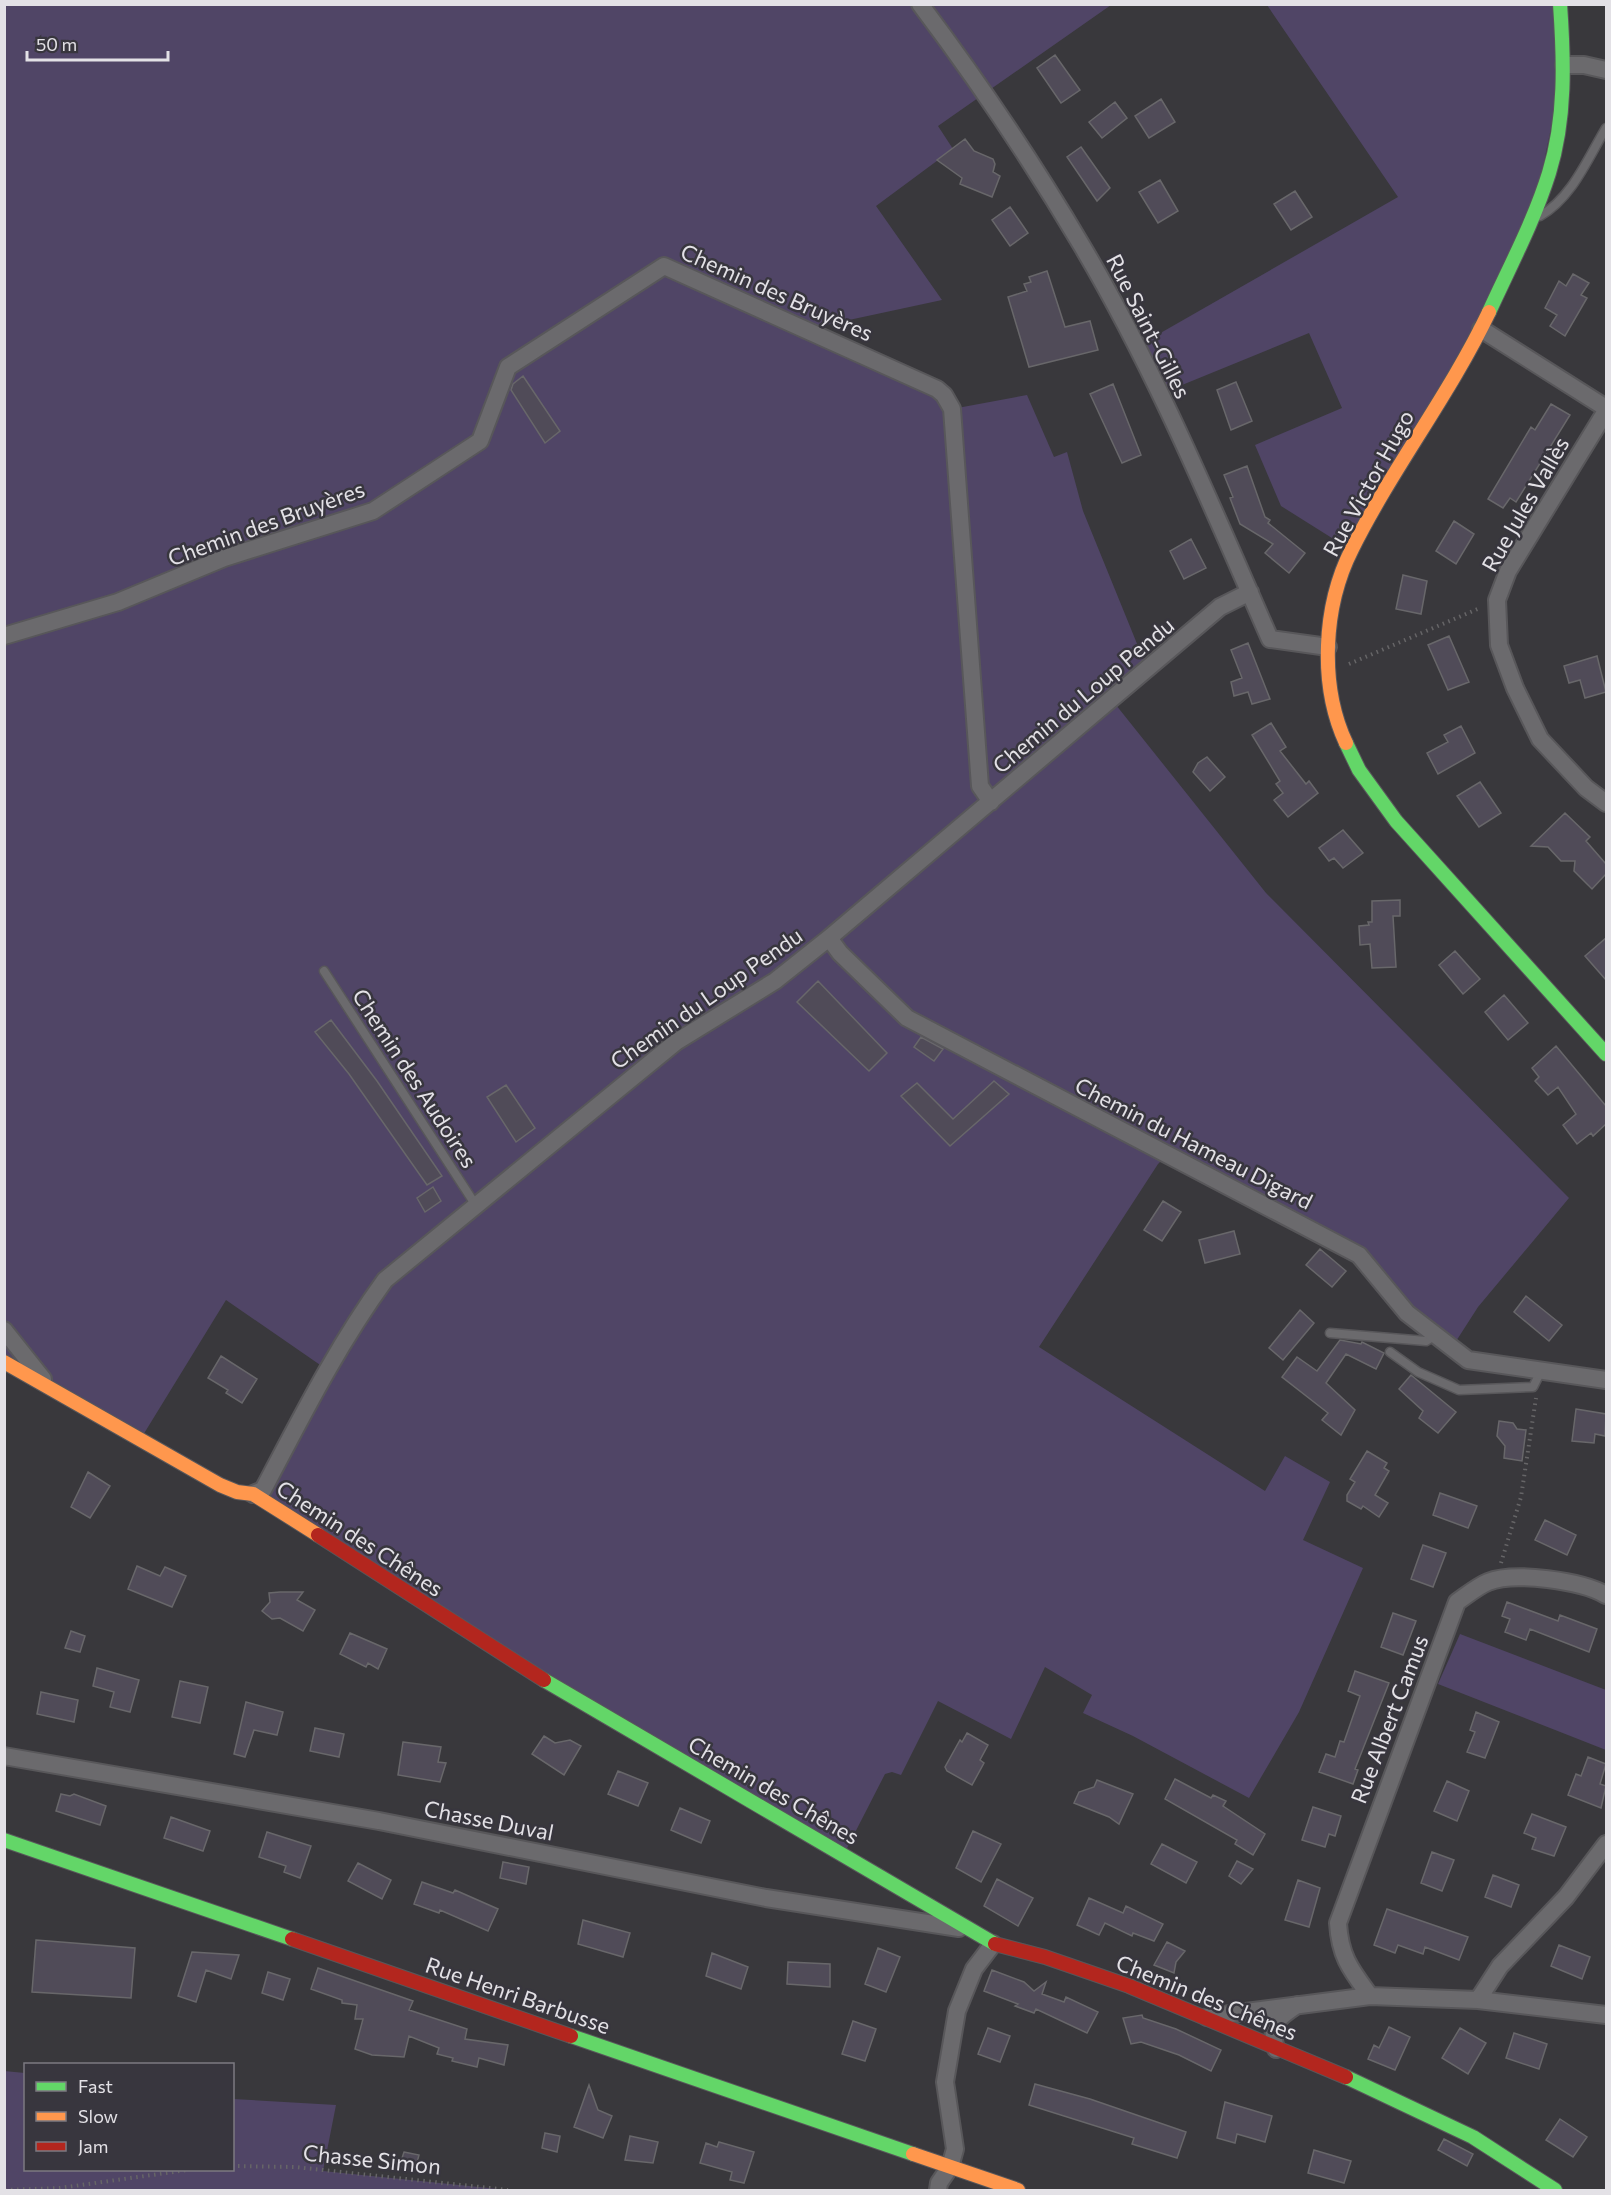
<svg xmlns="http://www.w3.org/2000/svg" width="1611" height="2195" font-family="Commissioner,sans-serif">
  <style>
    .green { fill: #504566 }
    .building { fill: #504b58; stroke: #68676a; stroke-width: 1.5 }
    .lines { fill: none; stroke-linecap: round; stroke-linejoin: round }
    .lane-casing { stroke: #58575a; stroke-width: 11 }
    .street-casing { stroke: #58575a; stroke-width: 20 }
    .fast-casing { stroke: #58575a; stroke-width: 16 }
    .slow-casing { stroke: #58575a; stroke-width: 16 }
    .jam-casing { stroke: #58575a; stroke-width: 16 }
    .path { stroke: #666567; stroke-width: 4; stroke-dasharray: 1.5 4.5; stroke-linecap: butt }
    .lane { stroke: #6b6a6d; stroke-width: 8 }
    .street { stroke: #6b6a6d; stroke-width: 16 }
    .fast { stroke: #63d668; stroke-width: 14 }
    .slow { stroke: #ff974d; stroke-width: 14 }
    .jam { stroke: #b3261e; stroke-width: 14 }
    .labels { text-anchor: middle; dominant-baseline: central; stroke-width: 5; stroke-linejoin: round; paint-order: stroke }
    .street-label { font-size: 22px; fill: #e3e1e6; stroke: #38363e }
  </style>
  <rect width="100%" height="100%" fill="#39383c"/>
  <path class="green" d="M4,5H1111L938,126L953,149L876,206L942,300L807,329L937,389L952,409L1027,395L1054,457L1067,452L1083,511L1142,656L1150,667L1112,700L1266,893L1569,1198L1478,1307L1451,1349L1359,1255L1168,1154L1158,1164L1039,1347L1265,1491L1285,1456L1330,1482L1303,1540L1363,1568L1299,1712L1249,1798L1133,1736L1083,1713L1092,1695L1045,1667L1011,1739L938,1701L901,1775L892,1772L885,1774L844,1854L253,1494L326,1369L226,1300L140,1440L5,1362Z
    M1267,5H1560L1564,65L1532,220L1351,550L1281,506L1255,445L1342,408L1309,333L1160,394L1136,347L1398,197Z
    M1460,1634L1606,1690V1750L1438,1684Z
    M4,2071L25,2073L26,2170H232L233,2099L336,2105L323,2171L508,2190H5Z"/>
  <path class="building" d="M1055,55L1080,90L1061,103L1037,68Z
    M1161,99L1175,122L1149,138L1135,116Z
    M1115,102L1127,118L1102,138L1089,122Z
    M965,139L974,151L993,159L995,164L993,172L1000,176L992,197L960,184L962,178L937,160Z
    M1081,147L1110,188L1097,201L1067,157Z
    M1160,180L1178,211L1158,223L1139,192Z
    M1295,191L1312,217L1291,230L1274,204Z
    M1010,207L1028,233L1010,246L992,220Z
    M1047,271L1065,327L1090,321L1098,350L1029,367L1008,297L1027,291L1024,284L1031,282L1029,277Z
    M1573,274L1589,283L1581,295L1587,298L1565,336L1550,326L1557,315L1545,308L1559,281L1566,286Z
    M523,376L560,431L545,443L511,390L513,384Z
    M1236,382L1252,421L1231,430L1217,390Z
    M1113,384L1141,455L1122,463L1090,394Z
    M1551,404L1570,415L1516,502L1510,498L1503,508L1488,499L1531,427L1535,430Z
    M1247,466L1265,517L1270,520L1268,523L1305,553L1289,573L1265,553L1273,544L1240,524L1230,498L1233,497L1224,475Z
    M1454,521L1474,534L1456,564L1436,551Z
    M1191,539L1206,568L1184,579L1170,551Z
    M1403,575L1427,581L1421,614L1396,609Z
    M1449,636L1469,682L1448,690L1428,645Z
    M1248,643L1270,699L1252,704L1248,692L1234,696L1231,682L1242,678L1231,650Z
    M1597,656L1606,692L1585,698L1580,680L1569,683L1564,666Z
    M1271,723L1286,747L1280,751L1306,784L1309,781L1318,793L1288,817L1274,800L1283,793L1276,784L1280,781L1252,735Z
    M1461,726L1475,753L1438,774L1427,753L1448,742L1444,735Z
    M1207,757L1225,777L1210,791L1193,772L1198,763Z
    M1480,782L1501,813L1479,827L1457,796Z
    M1565,813L1590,837L1586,841L1606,864V874L1592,889L1574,871L1575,861H1561L1548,847L1531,846Z
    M1343,830L1363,853L1343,868L1334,858L1329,861L1319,848Z
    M1400,900V916H1393L1396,967L1372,968L1370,944L1360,945L1359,926L1369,925L1368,922H1372V901Z
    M1606,938V980L1585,956Z
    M1455,951L1480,979L1463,994L1439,965Z
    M818,981L887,1053L869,1071L797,1002Z
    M1504,995L1528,1023L1508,1040L1485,1012Z
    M331,1020L377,1081L442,1176L427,1185L349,1074L315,1032Z
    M921,1037L943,1049L934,1061L914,1047Z
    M1556,1046L1606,1106V1124L1593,1136L1591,1133L1577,1144L1563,1125L1576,1114L1558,1087L1548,1095L1535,1081L1539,1077L1532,1068Z
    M994,1081L1009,1094L950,1146L901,1096L917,1083L953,1119Z
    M506,1085L535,1128L516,1142L487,1097Z
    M433,1187L441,1201L425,1212L417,1198Z
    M1163,1201L1181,1212L1162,1241L1144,1230Z
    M1234,1231L1240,1254L1205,1263L1199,1240Z
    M1320,1249L1346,1271L1332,1287L1306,1265Z
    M1526,1296L1562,1325L1549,1341L1514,1312Z
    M1300,1310L1314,1323L1283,1360L1269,1348Z
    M1340,1340L1361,1344L1362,1342L1384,1353L1376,1369L1346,1354L1326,1383L1355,1410L1341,1435L1322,1420L1328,1413L1282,1377L1297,1357L1317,1371Z
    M221,1356L257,1379L242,1403L226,1393L228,1390L208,1378Z
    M1411,1375L1456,1412L1438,1433L1419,1418L1423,1411L1399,1389Z
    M1576,1409L1606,1414L1605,1436L1595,1434L1594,1443L1572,1441Z
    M1499,1421L1513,1423L1517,1429L1526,1430L1522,1461L1504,1458L1505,1446L1497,1436Z
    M1367,1451L1387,1463L1384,1468L1389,1471L1375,1495L1388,1503L1379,1517L1363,1506L1361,1509L1347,1501V1495L1355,1482L1350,1479Z
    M88,1472L110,1486L90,1518L71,1507Z
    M1440,1493L1477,1506L1468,1528L1433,1515Z
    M1545,1520L1576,1535L1567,1555L1535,1540Z
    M1423,1545L1446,1553L1433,1587L1411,1579Z
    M137,1566L160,1576L165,1567L186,1576L172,1607L128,1589Z
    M280,1592H303L297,1600L315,1610L303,1631L280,1618L272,1619L262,1611L270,1602L269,1593Z
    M1507,1602L1558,1621L1560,1615L1597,1629L1589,1652L1530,1629L1526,1640L1505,1632L1510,1619L1502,1616Z
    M1393,1613L1416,1621L1403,1655L1381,1647Z
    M71,1631L85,1636L80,1652L65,1648Z
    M350,1633L387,1649L378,1669L368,1663L366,1667L340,1654Z
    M97,1668L139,1680L130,1712L110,1707L114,1692L93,1686Z
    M1355,1671L1389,1683L1355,1769L1358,1770L1353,1784L1319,1772L1326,1754L1335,1757L1340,1741L1344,1742L1360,1696L1348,1691Z
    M180,1681L208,1687L200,1723L172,1717Z
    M41,1692L78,1700L74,1722L37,1714Z
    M246,1702L283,1712L277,1735L254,1730L245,1757L234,1754Z
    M1476,1712L1499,1722L1485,1758L1467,1752L1475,1732L1470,1730Z
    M315,1728L344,1734L339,1757L310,1751Z
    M967,1733L988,1745L980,1760L984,1763L972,1785L947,1771L945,1767L960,1740L962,1742Z
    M544,1736L555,1743L570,1740L581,1746L564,1775L532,1754Z
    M403,1742L441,1747L438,1762L446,1763L440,1782L398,1775Z
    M1588,1757L1606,1764L1600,1784L1606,1786L1601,1808L1568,1795L1576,1774L1581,1776Z
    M618,1771L648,1783L638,1806L608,1794Z
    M1175,1779L1211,1798L1213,1795L1226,1801L1223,1806L1265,1834L1253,1855L1235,1844L1237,1840L1165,1799Z
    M1097,1780L1133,1794L1119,1824L1109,1817L1074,1803L1079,1792L1094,1787Z
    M1447,1781L1469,1791L1457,1821L1434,1811Z
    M61,1794L70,1796L74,1794L106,1806L100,1825L56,1811Z
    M1313,1807L1341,1816L1335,1836L1329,1834L1325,1847L1302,1840Z
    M680,1808L710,1821L701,1843L671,1830Z
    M1532,1814L1566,1827L1554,1856L1532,1849L1536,1838L1524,1833Z
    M171,1817L210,1831L203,1851L164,1838Z
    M973,1831L1001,1844L981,1882L956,1868Z
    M267,1832L311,1846L300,1878L284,1872L286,1866L259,1857Z
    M1162,1844L1197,1862L1186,1883L1151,1864Z
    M1432,1852L1454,1860L1442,1891L1421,1883Z
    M1237,1861L1253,1869L1241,1884L1229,1876Z
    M503,1862L529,1867L526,1884L500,1878Z
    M358,1863L391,1880L382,1899L348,1881Z
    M1493,1875L1519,1885L1511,1907L1485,1897Z
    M997,1879L1033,1898L1018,1926L984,1906Z
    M1298,1880L1320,1888L1309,1927L1285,1920Z
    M422,1882L453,1893L455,1890L498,1909L488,1931L440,1910L439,1913L414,1904Z
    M1089,1898L1123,1913L1126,1906L1163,1924L1154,1941L1133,1933L1132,1936L1105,1923L1099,1935L1077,1925Z
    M1387,1909L1468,1937L1459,1960L1425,1947L1423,1954L1398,1945L1395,1953L1374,1945Z
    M583,1920L630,1933L623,1957L578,1944Z
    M36,1940L135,1948L131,1998L32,1992Z
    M1167,1942L1185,1951L1176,1962L1174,1973L1154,1965Z
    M1559,1945L1590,1957L1582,1979L1551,1966Z
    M878,1948L900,1957L886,1992L865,1984Z
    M192,1952L239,1955L231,1979L206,1970L196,2002L178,1996Z
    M712,1953L748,1967L741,1989L706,1976Z
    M788,1962L830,1964V1987L787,1984Z
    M318,1968L413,2001L409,2010L467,2029L465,2039L508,2045L504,2065L479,2058L477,2067L452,2061L453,2058L437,2054L439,2048L409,2036L404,2057L372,2055L355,2049L363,2019H355L357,2005L342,2003V2000L311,1989Z
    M992,1970L1024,1982L1034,1991L1046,1982L1042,1994L1064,2002L1066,1997L1098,2012L1087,2033L1036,2009L1034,2013L1015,2006L1018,2004L984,1991Z
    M268,1972L290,1979L283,2000L262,1993Z
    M1142,2015L1143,2018L1176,2029L1221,2050L1211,2071L1179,2055L1141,2042L1131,2044L1123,2018Z
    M853,2021L876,2029L865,2061L842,2054Z
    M1389,2027L1410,2037L1395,2070L1368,2059L1374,2045L1379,2048Z
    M988,2028L1010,2036L1000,2062L978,2054Z
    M1460,2028L1486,2043L1468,2074L1442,2058Z
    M1514,2033L1547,2044L1539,2069L1506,2058Z
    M1035,2084L1090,2099L1186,2132L1177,2158L1132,2144L1134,2138L1029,2105Z
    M589,2085L598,2110L612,2116L603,2138L574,2127Z
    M1225,2102L1272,2116L1265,2142L1237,2134L1235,2143L1217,2138Z
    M1560,2119L1587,2137L1573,2157L1546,2140Z
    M545,2133L560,2136L557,2152L542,2148Z
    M630,2136L658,2142L653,2163L625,2160Z
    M1444,2139L1473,2154L1467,2166L1438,2150Z
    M719,2142L754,2152L744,2183L730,2180L732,2172L700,2163L706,2143L717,2147Z
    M1314,2150L1351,2161L1344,2183L1308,2173Z
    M404,2152L419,2155L415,2170L399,2167Z"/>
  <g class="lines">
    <defs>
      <path id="lane" d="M1540,216C1572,198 1588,158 1606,128
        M324,971L475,1204
        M1330,1333L1426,1341L1434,1336
        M1390,1352L1418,1372L1459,1390L1533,1387L1541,1371"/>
      <path id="street" d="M920,4C978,81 1033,163 1082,246C1156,371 1212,507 1270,639L1328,647
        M1564,65H1584L1606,70
        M1481,329L1606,408
        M1606,411L1508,571L1497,600L1499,645L1515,688L1540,739L1586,788L1606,803
        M4,636L118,602L224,558L373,511L480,441L508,367L664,266L937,389L944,395L952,409L980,786L991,802
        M829,938L840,953L907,1018L1359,1255L1407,1313L1468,1360L1606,1380
        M4,1330L43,1379
        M253,1494L263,1490C301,1418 337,1346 385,1280L676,1042L775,981L829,938L1220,607L1250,592
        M4,1756L379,1821L766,1898L959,1928
        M1370,1996C1351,1970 1340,1957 1338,1923L1457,1602C1467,1595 1478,1586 1488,1582C1514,1571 1582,1581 1606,1595
        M1478,2000L1500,1966L1566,1897L1606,1844
        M1207,2017L1370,1996L1478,2000L1606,2015
        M1276,2049C1269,2024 1277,2018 1297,2005
        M938,2190L939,2183L950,2167L955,2149L945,2082L957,2011L974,1969L993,1944"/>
      <path id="fast" d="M1489,312C1510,266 1534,221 1549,173C1566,118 1564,60 1560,4
        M1346,743L1359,770L1396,821L1606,1054
        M544,1680L995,1944
        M4,1840L292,1939
        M571,2036L913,2154
        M1346,2077L1473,2137L1555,2190"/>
      <path id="slow" d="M1346,743C1319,685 1323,606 1352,549C1393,467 1450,394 1489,312
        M4,1362L220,1485L237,1492L253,1494L318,1535
        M913,2154L1018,2190"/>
      <path id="jam" d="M318,1535L544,1680
        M292,1939L571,2036
        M995,1944L1045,1957L1129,1986L1346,2077"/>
    </defs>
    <use href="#lane" class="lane-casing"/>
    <use href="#street" class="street-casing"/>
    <use href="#fast" class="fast-casing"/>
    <use href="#slow" class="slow-casing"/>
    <use href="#jam" class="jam-casing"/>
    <path class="path" d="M1349,664L1480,608
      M1501,1563L1521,1497L1536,1398
      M232,2166L295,2167L508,2190
      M5,2190L60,2188L187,2170"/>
    <use href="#lane" class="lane"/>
    <use href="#street" class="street"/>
    <use href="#fast" class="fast"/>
    <use href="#slow" class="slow"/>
    <use href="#jam" class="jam"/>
  </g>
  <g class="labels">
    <g class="street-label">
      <text transform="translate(777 292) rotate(24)">Chemin des Bruyères</text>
      <text transform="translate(1149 326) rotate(63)">Rue Saint-Gilles</text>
      <text transform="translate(1368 483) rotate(-61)">Rue Victor Hugo</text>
      <text transform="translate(1525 504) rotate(-60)">Rue Jules Vallès</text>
      <text transform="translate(266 523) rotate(-20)">Chemin des Bruyères</text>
      <text transform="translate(1083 695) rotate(-40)">Chemin du Loup Pendu</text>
      <text transform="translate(706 998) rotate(-35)">Chemin du Loup Pendu</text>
      <text transform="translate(415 1078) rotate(57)">Chemin des Audoires</text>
      <text transform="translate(1194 1143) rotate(27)">Chemin du Hameau Digard</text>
      <text transform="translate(360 1538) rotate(33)">Chemin des Chênes</text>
      <text transform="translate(1389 1719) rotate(-69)">Rue Albert Camus</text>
      <text transform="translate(774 1790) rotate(30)">Chemin des Chênes</text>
      <text transform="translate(489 1820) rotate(11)">Chasse Duval</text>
      <text transform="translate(518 1995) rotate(19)">Rue Henri Barbusse</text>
      <text transform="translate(1207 1997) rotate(22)">Chemin des Chênes</text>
      <text transform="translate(372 2159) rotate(6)">Chasse Simon</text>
    </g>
  </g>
  <rect width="1611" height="2195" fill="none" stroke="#e3e1e6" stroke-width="12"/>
  <rect x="24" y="2063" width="210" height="108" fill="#38363e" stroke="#7c7a81" stroke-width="1.5"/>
  <rect x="36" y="2082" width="30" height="9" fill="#63d668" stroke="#7c7a81" stroke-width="1.5"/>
  <text x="78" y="2093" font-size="18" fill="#e3e1e6">Fast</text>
  <rect x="36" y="2112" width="30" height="9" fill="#ff974d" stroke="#7c7a81" stroke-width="1.5"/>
  <text x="78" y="2123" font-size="18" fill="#e3e1e6">Slow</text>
  <rect x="36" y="2142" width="30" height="9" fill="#b3261e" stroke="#7c7a81" stroke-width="1.5"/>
  <text x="78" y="2153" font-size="18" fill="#e3e1e6">Jam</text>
  <path d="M27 51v9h141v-9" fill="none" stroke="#e3e1e6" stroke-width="3"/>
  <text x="36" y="51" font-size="18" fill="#e3e1e6" stroke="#38363e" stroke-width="4.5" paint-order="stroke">50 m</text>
</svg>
